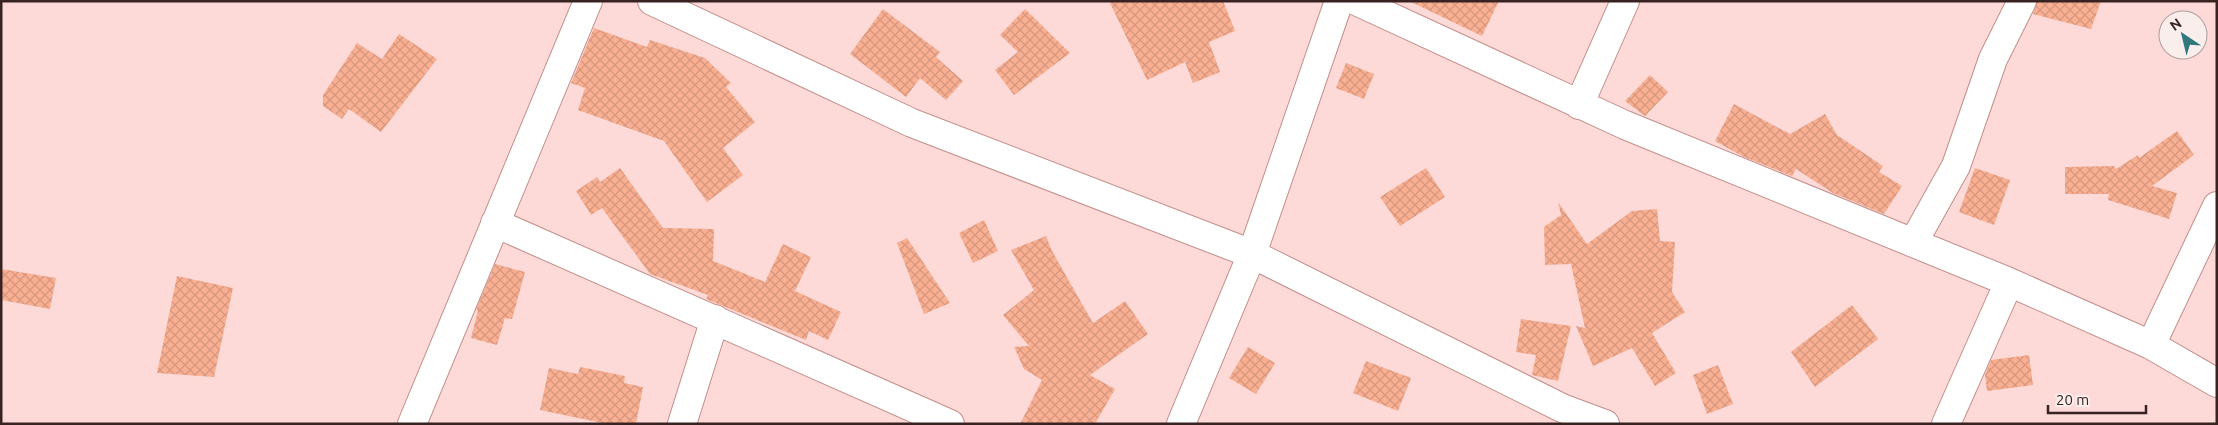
<svg xmlns="http://www.w3.org/2000/svg" width="2218" height="425" font-family="Ubuntu,sans-serif">
  <style>
    .building { fill: url(#building-cross-hatch) }
    .lines { fill: none; stroke-linecap: round; stroke-linejoin: round }
    .minor-casing { stroke: #c38e8a; stroke-width: 30 }
    .minor { stroke: #fff; stroke-width: 28 }
  </style>
  <defs>
    <pattern id="building-cross-hatch" width="8" height="8" patternUnits="userSpaceOnUse" patternTransform="scale(1.25)"><rect width="8" height="8" fill="#f9b092"/><path d="M0 0l8 8M0 8l8-8" fill="none" stroke="#d6977e"/></pattern>
  </defs>
  <rect width="100%" height="100%" fill="#fddad7"/>
  <path class="building" d="M1109,1H1223L1235,31L1209,42L1220,72L1193,83L1185,62L1147,80Z
    M1409,1H1499L1482,36Z
    M2037,1H2101L2091,29L2033,14Z
    M883,9L940,52L936,57L963,81L946,100L920,78L906,97L850,54Z
    M1025,9L1070,53L1014,95L995,70L1018,52L1000,35Z
    M594,28L647,47L650,40L705,58L731,83L726,87L755,122L723,148L743,175L707,202L664,141L578,110L585,88L571,83Z
    M399,34L437,59L381,132L349,109L342,119L323,106V95L357,43L382,59Z
    M1346,63L1374,74L1364,99L1336,88Z
    M1650,75L1668,92L1645,116L1625,101Z
    M1734,104L1790,134L1825,114L1837,135L1883,166L1879,172L1902,186L1884,214L1833,193L1796,169L1792,176L1744,157L1715,141Z
    M2177,131L2194,155L2152,186L2177,193L2169,219L2108,200L2109,194H2065V167L2114,166L2116,169L2138,155L2139,158Z
    M620,168L663,228L714,229L713,261L765,282L783,244L811,257L795,291L841,312L828,340L809,331L806,340L706,299L708,295L650,274L602,208L591,215L576,191L597,177L600,182Z
    M1426,168L1445,197L1400,226L1380,197Z
    M1975,168L2010,180L1994,225L1959,212Z
    M1558,202L1587,244L1632,211L1657,209L1660,241L1675,242L1672,292L1685,312L1652,333L1676,373L1655,386L1632,348L1593,366L1576,326L1585,328L1571,264L1545,265L1544,227L1561,215Z
    M984,220L998,251L973,263L959,233Z
    M1046,236L1052,251L1093,323L1125,301L1148,334L1090,375L1115,389L1095,424H1020L1042,380L1024,369L1014,347L1029,346L1003,315L1034,290L1011,250Z
    M907,238L950,303L924,314L897,243Z
    M495,264L525,272L512,319L505,318L497,345L471,338L478,311L476,310Z
    M1,269L56,278L50,309L1,300Z
    M177,276L233,288L214,377L157,373Z
    M1852,305L1878,339L1815,387L1791,352Z
    M1521,319L1571,326L1558,381L1532,375L1536,355L1516,352Z
    M1248,347L1275,363L1256,394L1229,378Z
    M2029,355L2033,385L1987,391L1985,375L1991,360Z
    M1366,361L1411,378L1398,411L1353,393Z
    M1718,365L1733,404L1707,414L1693,375Z
    M580,367L625,376L624,383L643,387L636,424H607L540,410L549,368L578,374Z"/>
  <g class="lines">
    <defs>
      <path id="minor" d="M652,1L912,123L1252,254L1562,408L1605,424
        M1356,1L1625,125L2009,282L2151,345L2217,383
        M1579,105L1625,1
        M495,223L950,424
        M1913,243L1956,166L1993,59L2022,1
        M2151,345L2217,206
        M412,424L588,1
        M682,424L715,319
        M1181,424L1252,254L1339,1
        M1946,424L2009,282"/>
    </defs>
    <use href="#minor" class="minor-casing"/>
    <use href="#minor" class="minor"/>
  </g>
  <rect width="2218" height="425" fill="none" stroke="#382322" stroke-width="5"/>
  <g transform="translate(2183 35) rotate(325)"><circle r="24" fill="#faeeed" stroke="#ac9d9c"/>
  <path d="M0-4L9 19L0 12L-9 19Z" fill="#2f787e"/>
  <text y="-8" font-size="14" font-weight="bold" text-anchor="middle" fill="#382322">N</text>
  </g>
  <path d="M2048 405v8h98v-8" fill="none" stroke="#382322" stroke-width="2.5"/>
  <text x="2056" y="405" font-size="15" fill="#382322" stroke="#faeeed" stroke-width="4" paint-order="stroke">20 m</text>
</svg>
